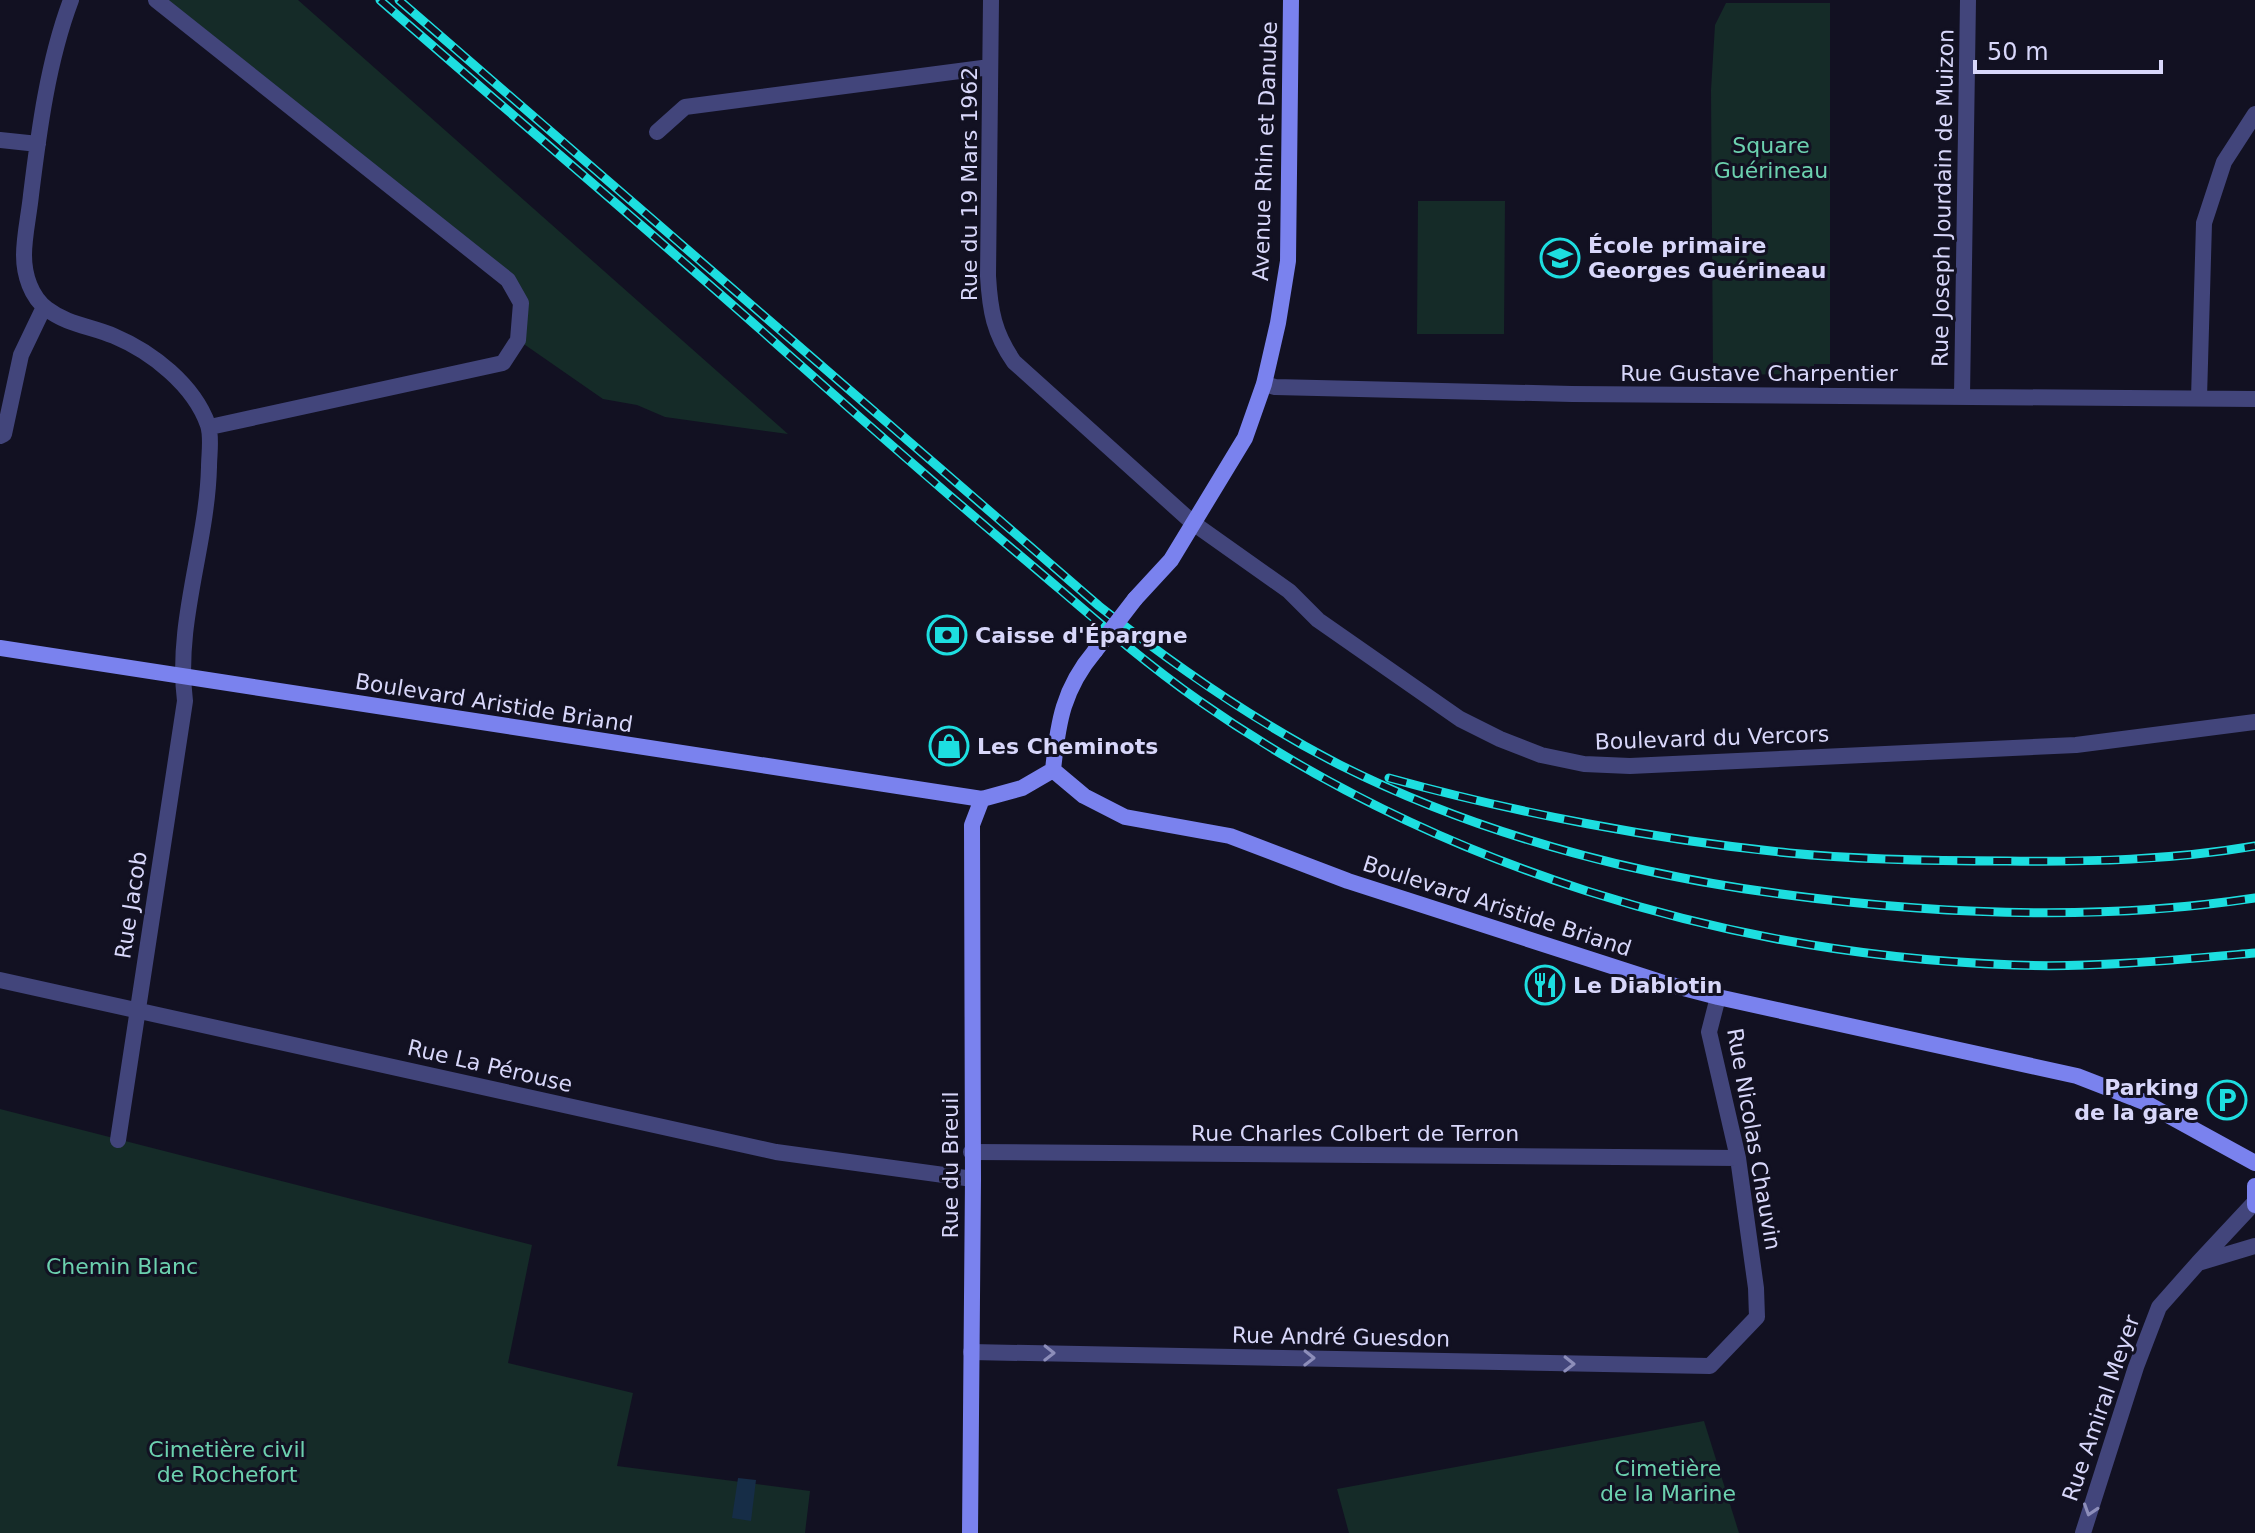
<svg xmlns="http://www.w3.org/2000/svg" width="2255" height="1533" font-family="'DejaVu Sans',sans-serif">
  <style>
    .green { fill: #152b28 }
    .water { fill: #162d47 }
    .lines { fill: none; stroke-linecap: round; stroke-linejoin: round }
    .street { stroke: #42457b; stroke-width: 16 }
    .secondary { stroke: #7a82ee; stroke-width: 16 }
    .rail-casing { stroke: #1ddee0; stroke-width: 9 }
    .rail { stroke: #121122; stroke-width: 6; stroke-dasharray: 18; stroke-linecap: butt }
    .secondary-bridge { stroke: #7a82ee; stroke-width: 16 }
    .oneway { stroke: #8d8eba }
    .labels { text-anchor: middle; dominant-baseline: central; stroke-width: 6; stroke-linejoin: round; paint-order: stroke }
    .park-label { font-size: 22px; fill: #6cd1af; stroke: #121122 }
    .street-label { font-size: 22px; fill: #d8d7fa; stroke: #121122 }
    .poi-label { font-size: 22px; font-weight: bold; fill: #d8d7fa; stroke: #121122; text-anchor: start }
  </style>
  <rect width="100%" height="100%" fill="#121122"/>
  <path class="green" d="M156,0H298L788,434L665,417L637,405L603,399L518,340L521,303L508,280Z
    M1726,3H1830V364H1814V374L1713,375L1711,90L1715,25Z
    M1418,201H1505L1504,334H1417Z
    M0,1109L532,1245L508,1363L633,1393L617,1466L810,1491L805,1533H0Z
    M1704,1421L1739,1533H1349L1337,1489Z"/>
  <path class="water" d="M738,1478L756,1480L751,1521L732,1518Z"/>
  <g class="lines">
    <path class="street" d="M71,0C48,61 39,130 31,195C29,215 24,236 24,255C24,275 31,297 47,309C68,325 91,326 114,336C152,352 194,385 208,425C212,437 209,455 209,467C207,545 175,623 185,701L118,1140
      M156,0L508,280L521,303L518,340L503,363L210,427
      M991,0L988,276C990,311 994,333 1014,362L1193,523L1289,591L1318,620L1460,719L1500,739L1541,755L1584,764L1630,766L2076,745L2255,722
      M657,132L685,107L990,67
      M0,140L38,144
      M1264,384L1275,387L1572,394L2255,399
      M1962,396L1968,0
      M2199,398L2204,223L2224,162L2255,114
      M0,436L4,434L21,355L44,307
      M0,980L776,1152L973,1179
      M971,1152L1738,1158
      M2254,1203L2198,1263L2255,1246
      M971,1352L1710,1366L1757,1317L1756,1288L1738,1158L1709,1032L1718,997
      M2083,1533L2136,1367L2159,1307L2198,1263"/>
    <path class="secondary" d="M1135,599L1171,560L1245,438L1264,384L1278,323L1288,261L1291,0
      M0,648L982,799L1022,788L1053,770
      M1053,770L1084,796L1125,817L1230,836L1348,881L1664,983L1718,997L2077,1076L2144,1102L2255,1163
      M1053,770C1058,722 1063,689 1095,651
      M2255,1186V1205
      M970,1533L973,1179L972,825L982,799"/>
    <defs>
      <path id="rail" d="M380,0C507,111 636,219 762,331C852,411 943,491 1036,569C1089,614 1141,660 1198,700C1435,866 1726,955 2014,965C2094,968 2175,960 2255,953
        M399,0L1099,606C1175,666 1254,721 1340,765C1519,855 1719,894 1917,908C2030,916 2143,915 2255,898
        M1389,778C1516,813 1658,840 1789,853C1861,860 1934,861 2007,861C2089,862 2173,860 2255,846"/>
    </defs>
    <use href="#rail" class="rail-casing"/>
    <use href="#rail" class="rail"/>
    <path class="secondary-bridge" d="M1095,651L1135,599"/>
  </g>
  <defs><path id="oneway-chevron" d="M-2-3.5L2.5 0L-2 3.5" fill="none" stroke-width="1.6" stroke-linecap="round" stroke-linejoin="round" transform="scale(2)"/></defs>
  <g class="oneway">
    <use href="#oneway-chevron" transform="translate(1049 1353) rotate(1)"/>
    <use href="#oneway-chevron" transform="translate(1309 1358) rotate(1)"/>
    <use href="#oneway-chevron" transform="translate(1569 1364) rotate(1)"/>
    <use href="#oneway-chevron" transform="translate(2090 1510) rotate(108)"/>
  </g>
  <defs>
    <symbol id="school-ring" viewBox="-11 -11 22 22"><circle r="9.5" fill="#121122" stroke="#1ddee0" stroke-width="1.5"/><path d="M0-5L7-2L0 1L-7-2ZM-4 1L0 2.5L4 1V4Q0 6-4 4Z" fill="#1ddee0"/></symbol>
    <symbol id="bank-ring" viewBox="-11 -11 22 22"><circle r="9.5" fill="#121122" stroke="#1ddee0" stroke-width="1.5"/><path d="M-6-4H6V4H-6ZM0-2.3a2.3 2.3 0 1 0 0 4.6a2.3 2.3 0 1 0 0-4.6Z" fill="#1ddee0"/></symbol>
    <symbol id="shop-ring" viewBox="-11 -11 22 22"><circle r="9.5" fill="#121122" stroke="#1ddee0" stroke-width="1.5"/><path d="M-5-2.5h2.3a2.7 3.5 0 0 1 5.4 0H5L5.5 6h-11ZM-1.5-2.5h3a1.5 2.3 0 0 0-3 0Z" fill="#1ddee0"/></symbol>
    <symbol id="restaurant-ring" viewBox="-11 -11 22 22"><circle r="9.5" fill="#121122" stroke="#1ddee0" stroke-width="1.5"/><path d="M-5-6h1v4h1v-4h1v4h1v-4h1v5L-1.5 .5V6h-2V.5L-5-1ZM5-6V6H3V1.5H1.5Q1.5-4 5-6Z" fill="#1ddee0"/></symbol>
    <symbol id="parking-ring" viewBox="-11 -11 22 22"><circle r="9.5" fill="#121122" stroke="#1ddee0" stroke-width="1.5"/><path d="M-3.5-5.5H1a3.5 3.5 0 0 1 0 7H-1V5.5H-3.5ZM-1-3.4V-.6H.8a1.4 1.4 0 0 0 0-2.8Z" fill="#1ddee0"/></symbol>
  </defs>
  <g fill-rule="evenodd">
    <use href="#school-ring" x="1538" y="236" width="44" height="44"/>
    <use href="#bank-ring" x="925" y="613" width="44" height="44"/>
    <use href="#shop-ring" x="927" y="724" width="44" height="44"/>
    <use href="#restaurant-ring" x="1523" y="963" width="44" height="44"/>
    <use href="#parking-ring" x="2205" y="1078" width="44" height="44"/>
  </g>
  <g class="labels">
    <g class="park-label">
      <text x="1771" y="145">Square<tspan x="1771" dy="25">Guérineau</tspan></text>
      <text x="122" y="1266">Chemin Blanc</text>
      <text x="227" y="1449">Cimetière civil<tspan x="227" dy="25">de Rochefort</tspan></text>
      <text x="1668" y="1468">Cimetière<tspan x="1668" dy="25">de la Marine</tspan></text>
    </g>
    <g class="street-label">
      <text transform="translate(1265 151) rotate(-88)">Avenue Rhin et Danube</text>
      <text transform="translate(969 184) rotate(-90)">Rue du 19 Mars 1962</text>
      <text transform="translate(1943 198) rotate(-89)">Rue Joseph Jourdain de Muizon</text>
      <text x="1759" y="373">Rue Gustave Charpentier</text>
      <text transform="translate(494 703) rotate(9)">Boulevard Aristide Briand</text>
      <text transform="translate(1712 738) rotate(-2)">Boulevard du Vercors</text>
      <text transform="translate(131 905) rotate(-81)">Rue Jacob</text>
      <text transform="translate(1497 906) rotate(18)">Boulevard Aristide Briand</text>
      <text transform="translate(490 1066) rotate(13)">Rue La Pérouse</text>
      <text x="1355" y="1133">Rue Charles Colbert de Terron</text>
      <text transform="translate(1754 1139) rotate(80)">Rue Nicolas Chauvin</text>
      <text transform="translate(950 1165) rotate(-90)">Rue du Breuil</text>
      <text transform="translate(1341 1337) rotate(1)">Rue André Guesdon</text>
      <text transform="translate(2101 1408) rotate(-71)">Rue Amiral Meyer</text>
    </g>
    <g class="poi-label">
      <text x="1588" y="245">École primaire<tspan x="1588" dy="25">Georges Guérineau</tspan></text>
      <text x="975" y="635">Caisse d'Épargne</text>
      <text x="977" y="746">Les Cheminots</text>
      <text x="1573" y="985">Le Diablotin</text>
      <text x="2199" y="1087" text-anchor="end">Parking<tspan x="2199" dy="25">de la gare</tspan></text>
    </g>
  </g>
  <path d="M1975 60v12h186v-12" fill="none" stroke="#d8d7fa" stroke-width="4"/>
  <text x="1987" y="60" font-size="24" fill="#d8d7fa" stroke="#121122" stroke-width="6" paint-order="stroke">50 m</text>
</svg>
